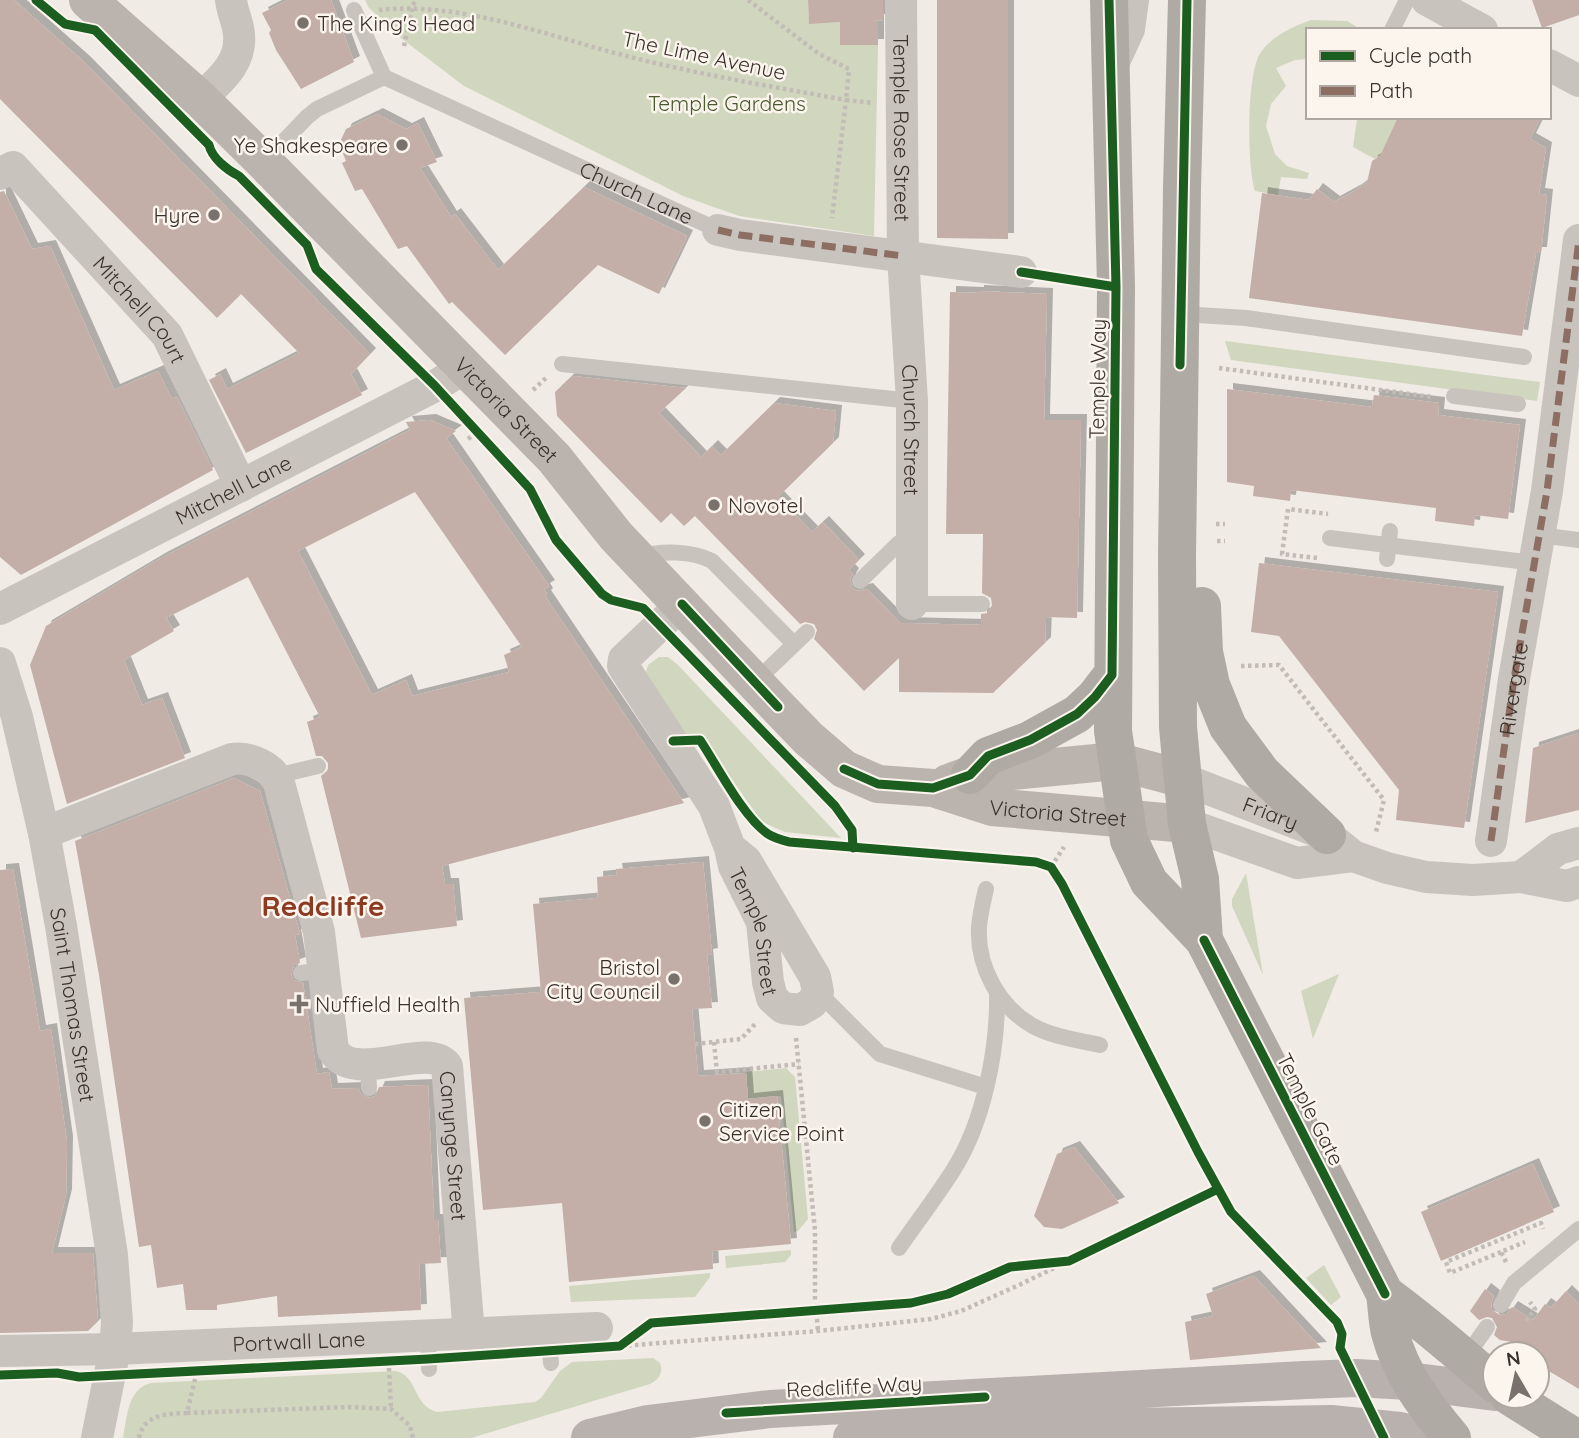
<svg xmlns="http://www.w3.org/2000/svg" width="1579" height="1438" font-family="Quicksand,sans-serif">
  <style>
    .green { fill: #d1d6bf }
    .building { fill: #c3afa7; fill-rule: evenodd; filter: url(#shadow) }
    .lines { fill: none; stroke-linecap: round; stroke-linejoin: round }
    .path { stroke: #c2bbb6; stroke-width: 4.5; stroke-dasharray: 3.5 3.5; stroke-linecap: butt }
    .lane { stroke: #c9c3be; stroke-width: 16 }
    .street { stroke: #c9c3be; stroke-width: 32 }
    .secondary { stroke: #bab3ae; stroke-width: 38 }
    .primary { stroke: #b8b1ad; stroke-width: 38 }
    .highway { stroke: #afaaa4; stroke-width: 38 }
    .quiet { stroke: #8d6e63; stroke-width: 7; stroke-dasharray: 14 7; stroke-linecap: butt }
    .cycleway-casing { stroke: #fbf5ee; stroke-width: 13 }
    .cycleway { stroke: #1b5e20; stroke-width: 9 }
    .poi-dot { fill: #7a716c; stroke: #fbf5ee; stroke-width: 2.5 }
    .labels { text-anchor: middle; dominant-baseline: central; stroke-width: 5; stroke-linejoin: round; paint-order: stroke }
    .poi-label { font-size: 21px; fill: #3b302b; stroke: #fbf5ee; text-anchor: start }
    .street-label { font-size: 21px; fill: #3b302b; stroke: #fbf5ee }
    .park-label { font-size: 21px; fill: #4a5a2e; stroke: #fbf5ee }
    .district-label { font-size: 28px; font-weight: bold; fill: #8c3b22; stroke: #fbf5ee }
  </style>
  <defs>
    <filter id="shadow"><feDropShadow dx="6" dy="-6" stdDeviation="0" flood-color="#0004"/></filter>
  </defs>
  <rect width="100%" height="100%" fill="#f0ebe5"/>
  <path class="green" d="M365,0H808L809,23L840,22V45H878L874,236L739,216L683,196L464,86L401,38L369,8Z
    M1311,20L1347,21L1357,27L1356,30H1308V59L1295,60L1276,68L1286,86L1271,104L1266,126L1275,154L1287,166L1309,173L1307,179L1281,177L1278,195L1255,191C1247,166 1246,73 1261,52C1273,35 1293,27 1311,20Z
    M1367,117H1398L1381,155L1375,159L1353,147L1357,119Z
    M1225,341L1540,382L1537,401L1231,360Z
    M659,657H668L678,665L841,838L785,832L762,822L702,737L678,734L645,675L648,665Z
    M1246,873L1263,975L1232,906V899Z
    M1339,974L1313,1039L1301,991Z
    M786,1068L795,1077L808,1219L798,1231L794,1232L781,1096L748,1099L746,1072Z
    M791,1250V1255L785,1262L726,1268L725,1256Z
    M1324,1265L1341,1297L1331,1305L1306,1278Z
    M710,1273V1277L695,1297L571,1302L569,1286Z
    M653,1358L660,1363C664,1373 658,1380 650,1384L471,1438H123C127,1418 127,1389 151,1383L396,1371C418,1376 413,1406 437,1412L535,1402L541,1398L560,1371L572,1362Z"/>
  <path class="building" d="M0,0H14L84,62L370,354L351,374L362,395L246,453L209,380L220,374L227,389L299,353L241,294L217,318L0,99Z
    M288,0H331L354,62L301,89L276,50L269,33L271,30L262,13Z
    M808,0H883V20L872,21H878V45H840V22L809,24Z
    M937,0H1008V239L937,238Z
    M1532,0H1579V15L1542,28Z
    M377,114L406,129L418,123L437,162L420,168L451,217L455,214L498,270L584,187L687,236L659,294L598,265L505,355L452,302L449,304L407,246L398,249L362,189L355,191L342,163L346,161L339,144L346,129Z
    M1398,117H1541L1530,139L1546,148L1539,194L1547,195L1541,253H1536L1522,336L1249,298L1262,193L1309,200L1317,189L1334,202L1356,190L1367,182L1372,161L1380,156Z
    M4,191L32,249L50,246L114,390L158,371L172,399L177,397L213,470L21,575L0,557V192Z
    M978,291L1047,294L1044,420H1081L1077,618L1046,617L1045,643L993,693L899,692V658L864,691L814,639L817,630L814,624L805,622L800,624L695,516L684,526L671,513L661,523L557,416L555,392L572,376L686,388L659,413L701,457L712,446L721,455L774,403L836,411L833,443L778,497L812,532L823,522L859,560L849,570L853,574L850,579L852,588L858,591L867,589L900,623L981,625V614L988,613L992,605L991,598L982,593L983,534H946L950,292L978,293Z
    M1227,389L1372,407L1374,395L1439,403L1438,415L1520,425L1508,519L1475,515L1474,526L1435,521L1436,508L1291,490L1290,501L1253,496L1254,486L1227,482Z
    M430,420L456,431L446,438L549,586L544,589L547,594L545,596L684,803L442,866L445,884H453L457,926L361,938L321,776L328,770V763L322,756H316L307,722L320,717L248,577L166,618L174,631L124,660L142,705L162,698L185,758L67,804L30,665L46,626L161,558L410,430L406,422ZM415,492L522,647L504,655L509,672L412,696L406,680L372,695L298,551Z
    M1259,563L1498,592L1464,828L1396,820L1399,790L1279,636L1251,632Z
    M1579,733V810L1525,823L1533,748Z
    M234,778L260,791L300,934L295,935L300,963L294,965L291,974L293,980L303,983L317,1074L329,1072L332,1089L358,1088L361,1094L369,1098L375,1096L379,1087L428,1085L434,1220H438L441,1263L419,1264L421,1310L278,1317L277,1296L217,1305V1310H186L183,1284L157,1288L151,1245L139,1247L99,975L75,841Z
    M703,862L712,954L707,955L712,1008L692,1009L698,1076L746,1073L748,1099L777,1096L791,1244L712,1251L713,1269L569,1282L562,1203L483,1210L464,998L541,992L533,904L598,898L597,877L617,875L616,869Z
    M13,869L40,1031L51,1029L67,1142L66,1195L52,1253H93L98,1321L88,1331L0,1333V870Z
    M1074,1147L1119,1203L1062,1229L1044,1227L1034,1216L1057,1154Z
    M1533,1164L1554,1212L1441,1261L1421,1212Z
    M1254,1276L1321,1348L1190,1360L1185,1322L1213,1316L1206,1294Z
    M1485,1289L1494,1296L1491,1304L1492,1310L1500,1315L1507,1314L1512,1307L1533,1320L1545,1304L1551,1308L1566,1291L1579,1304V1389L1537,1364V1354H1529L1512,1342L1500,1340L1494,1335L1497,1327L1492,1318L1487,1317L1479,1320L1470,1311Z"/>
  <g class="lines">
    <path class="path" d="M748,0L819,54L849,69L846,100L873,103
      M379,10C462,1 550,37 630,57C702,75 774,87 846,100L832,218
      M404,46L413,5L416,0
      M1050,276L1082,282
      M1219,368L1432,397
      M533,390L547,377
      M468,439L472,436
      M1216,524H1225
      M1217,541H1225
      M1317,558L1282,554L1288,509L1328,514
      M1241,666L1279,665L1384,800L1376,832
      M1051,867L1064,847
      M796,1038L815,1231V1302
      M714,1042L717,1072L799,1064
      M695,1044L741,1039L757,1022
      M1501,1252L1450,1273L1446,1262L1541,1223L1543,1229
      M1506,1262L1501,1252L1525,1242
      M817,1319L818,1331
      M1526,1321L1535,1309L1530,1302
      M621,1346L818,1331L931,1319L961,1311L1019,1285L1218,1189
      M389,1368L391,1409
      M187,1413L348,1407L391,1409L410,1426L413,1438
      M139,1438C144,1414 166,1414 187,1413L196,1375"/>
    <g class="lane">
      <path d="M354,10L384,77"/>
      <path d="M1392,30L1407,0"/>
      <path id="s1" d="M264,162L307,117L317,109L384,77L718,230"/>
      <path d="M1181,314L1246,318L1524,357"/>
      <path d="M562,364L912,401"/>
      <path d="M1454,396L1518,404"/>
      <path d="M1539,535L1579,540"/>
      <path d="M1330,538L1534,563"/>
      <path d="M640,557C661,550 693,551 712,561L794,644"/>
      <path d="M1387,559L1390,531"/>
      <path d="M860,581L899,543H912"/>
      <path d="M912,604H982"/>
      <path d="M755,682L807,632"/>
      <path d="M276,776L318,766"/>
      <path d="M986,889C983,902 980,914 979,927C977,966 998,1006 1033,1026C1053,1037 1078,1040 1100,1045"/>
      <path d="M301,973L324,970"/>
      <path d="M818,992L880,1054L986,1087"/>
      <path d="M368,1064L369,1088"/>
      <path d="M899,1248C917,1222 937,1196 954,1169C984,1121 998,1049 997,993"/>
      <path d="M1501,1305L1514,1283L1579,1229"/>
      <path d="M548,1331L551,1363"/>
      <path d="M428,1336L429,1369"/>
      <path d="M1465,1358L1487,1327"/>
    </g>
    <g class="street">
      <path id="s2" d="M901,0L903,256L912,401V604"/>
      <path d="M1427,0L1482,30"/>
      <path d="M1549,65L1579,81"/>
      <path d="M1112,66L1129,29L1133,0"/>
      <path d="M200,99C222,79 245,60 238,28C236,18 232,10 231,0"/>
      <path id="s3" d="M0,174L13,167L167,335L241,486"/>
      <path d="M718,230L740,235L1021,272"/>
      <path id="s4" d="M682,604L624,659L623,666L714,806L730,848L734,866L762,922L768,982L772,998L783,1008L800,1010L812,1003L818,992L815,977L746,861L730,848"/>
      <path id="s5" d="M0,609L435,386L466,367"/>
      <path id="s6" d="M0,663L17,717L44,833L61,926L112,1255L117,1322L115,1349L97,1438"/>
      <path id="s7" d="M1183,779L1327,835L1353,856L1387,868L1426,877L1473,880L1521,877L1567,886L1579,882"/>
      <path d="M1187,824L1297,863L1353,856"/>
      <path id="s8" d="M44,833L232,759C249,756 272,767 279,783L319,932L333,1050C354,1086 426,1040 447,1066L469,1334"/>
      <path id="s9" d="M1491,841L1514,679L1547,491L1579,240"/>
      <path d="M1521,877L1558,849L1579,843"/>
      <path id="s10" d="M0,1351L115,1349L597,1328"/>
    </g>
    <g class="secondary">
      <path id="s11" d="M88,0L200,99L264,162L554,458L616,536L778,707L809,739L844,769L878,784L933,788L992,807L1187,824"/>
      <path d="M948,783L970,775L1116,761L1183,779"/>
    </g>
    <path class="primary" d="M590,1438L648,1424L770,1409L1305,1380L1356,1378L1409,1381L1495,1392
      M852,1438L994,1429L1331,1424L1400,1431L1431,1438"/>
    <path class="highway" d="M1109,0L1116,287L1113,731L1129,840L1149,882L1204,940L1385,1294C1387,1307 1387,1321 1390,1333C1401,1374 1425,1406 1452,1438
      M1187,0L1182,188L1177,556L1178,727L1187,824L1200,879L1204,940
      M1202,606L1204,652L1211,685L1228,727L1262,773L1327,835
      M970,775L988,756L1030,740L1077,714L1095,697L1112,675
      M1385,1294C1424,1322 1459,1353 1495,1384
      M1509,1396L1576,1438"/>
    <path class="quiet" d="M718,230L740,235L903,256
      M1491,841L1514,679L1547,491L1579,240"/>
    <defs>
      <path id="cycleway" d="M36,0L65,24L95,30L209,145C212,158 227,170 239,176L307,245L316,269L435,386L530,489L556,540L602,594L611,600L643,608L835,806L852,830L853,848
        M1021,272L1116,287
        M1180,365L1187,0
        M682,604L778,707
        M673,741L700,740C718,767 743,817 768,834C774,838 782,840 789,842L1036,862L1051,867L1062,884L1198,1152L1231,1212L1337,1322L1342,1334L1340,1348L1384,1438
        M844,769L878,784L933,788L970,775L988,756L1030,740L1077,714L1095,697L1112,675L1116,287L1109,0
        M1204,940L1385,1294
        M0,1375L57,1373L79,1377L428,1359L620,1346L651,1323L911,1303L948,1294L1010,1267L1069,1261L1218,1189
        M726,1413L985,1397"/>
    </defs>
    <use href="#cycleway" class="cycleway-casing"/>
    <use href="#cycleway" class="cycleway"/>
  </g>
  <g class="poi-dot">
    <circle cx="303" cy="23" r="7"/>
    <circle cx="402" cy="145" r="7"/>
    <circle cx="214" cy="215" r="7"/>
    <circle cx="714" cy="505" r="7"/>
    <circle cx="674" cy="979" r="7"/>
    <path d="M295.5 993.5h7v7h7v7h-7v7h-7v-7h-7v-7h7z"/>
    <circle cx="705" cy="1121" r="7"/>
  </g>
  <g class="labels">
    <g class="poi-label">
      <text x="317" y="23">The King's Head</text>
      <text x="388" y="145" text-anchor="end">Ye Shakespeare</text>
      <text x="200" y="215" text-anchor="end">Hyre</text>
      <text x="728" y="505">Novotel</text>
      <text x="660" y="967" text-anchor="end">Bristol<tspan x="660" dy="24">City Council</tspan></text>
      <text x="315" y="1004">Nuffield Health</text>
      <text x="719" y="1109">Citizen<tspan x="719" dy="24">Service Point</tspan></text>
    </g>
    <g class="street-label">
      <text transform="translate(704 55) rotate(12)">The Lime Avenue</text>
      <text stroke="none"><textPath href="#s2" startOffset="128">Temple Rose Street</textPath></text>
      <text stroke="none"><textPath href="#s1" startOffset="427">Church Lane</textPath></text>
      <text stroke="none"><textPath href="#s3" startOffset="206">Mitchell Court</textPath></text>
      <text transform="translate(1097 379) rotate(-89)">Temple Way</text>
      <text stroke="none"><textPath href="#s11" startOffset="586">Victoria Street</textPath></text>
      <text stroke="none"><textPath href="#s2" startOffset="430">Church Street</textPath></text>
      <text stroke="none"><textPath href="#s5" startOffset="262">Mitchell Lane</textPath></text>
      <text stroke="none"><textPath href="#s9" startOffset="154">Rivergate</textPath></text>
      <text stroke="none"><textPath href="#s11" startOffset="1300">Victoria Street</textPath></text>
      <text stroke="none"><textPath href="#s7" startOffset="94">Friary</textPath></text>
      <text stroke="none"><textPath href="#s4" startOffset="387">Temple Street</textPath></text>
      <text stroke="none"><textPath href="#s6" startOffset="350">Saint Thomas Street</textPath></text>
      <text transform="translate(1311 1109) rotate(63)">Temple Gate</text>
      <text stroke="none"><textPath href="#s8" startOffset="733">Canynge Street</textPath></text>
      <text stroke="none"><textPath href="#s10" startOffset="299">Portwall Lane</textPath></text>
      <text transform="translate(854 1386) rotate(-3)">Redcliffe Way</text>
    </g>
    <g class="park-label">
      <text x="727" y="103">Temple Gardens</text>
    </g>
    <g class="district-label">
      <text x="323" y="905">Redcliffe</text>
    </g>
  </g>
  <rect x="1306" y="28" width="245" height="91" fill="#fbf5ee" stroke="#aea6a0" stroke-width="2"/>
  <rect x="1320" y="51" width="35" height="10" fill="#1b5e20" stroke="#aea6a0" stroke-width="2"/>
  <text x="1369" y="63" font-size="21" fill="#3b302b">Cycle path</text>
  <rect x="1320" y="86" width="35" height="10" fill="#8d6e63" stroke="#aea6a0" stroke-width="2"/>
  <text x="1369" y="98" font-size="21" fill="#3b302b">Path</text>
  <g transform="translate(1516 1375) rotate(351)"><circle r="33" fill="#fbf5ee" stroke="#aea6a0" stroke-width="2"/>
  <path d="M0-5L12 26L0 18L-12 26Z" fill="#7a716c"/>
  <text y="-10" font-size="19" font-weight="bold" text-anchor="middle" fill="#3b302b">N</text>
  </g>
</svg>
